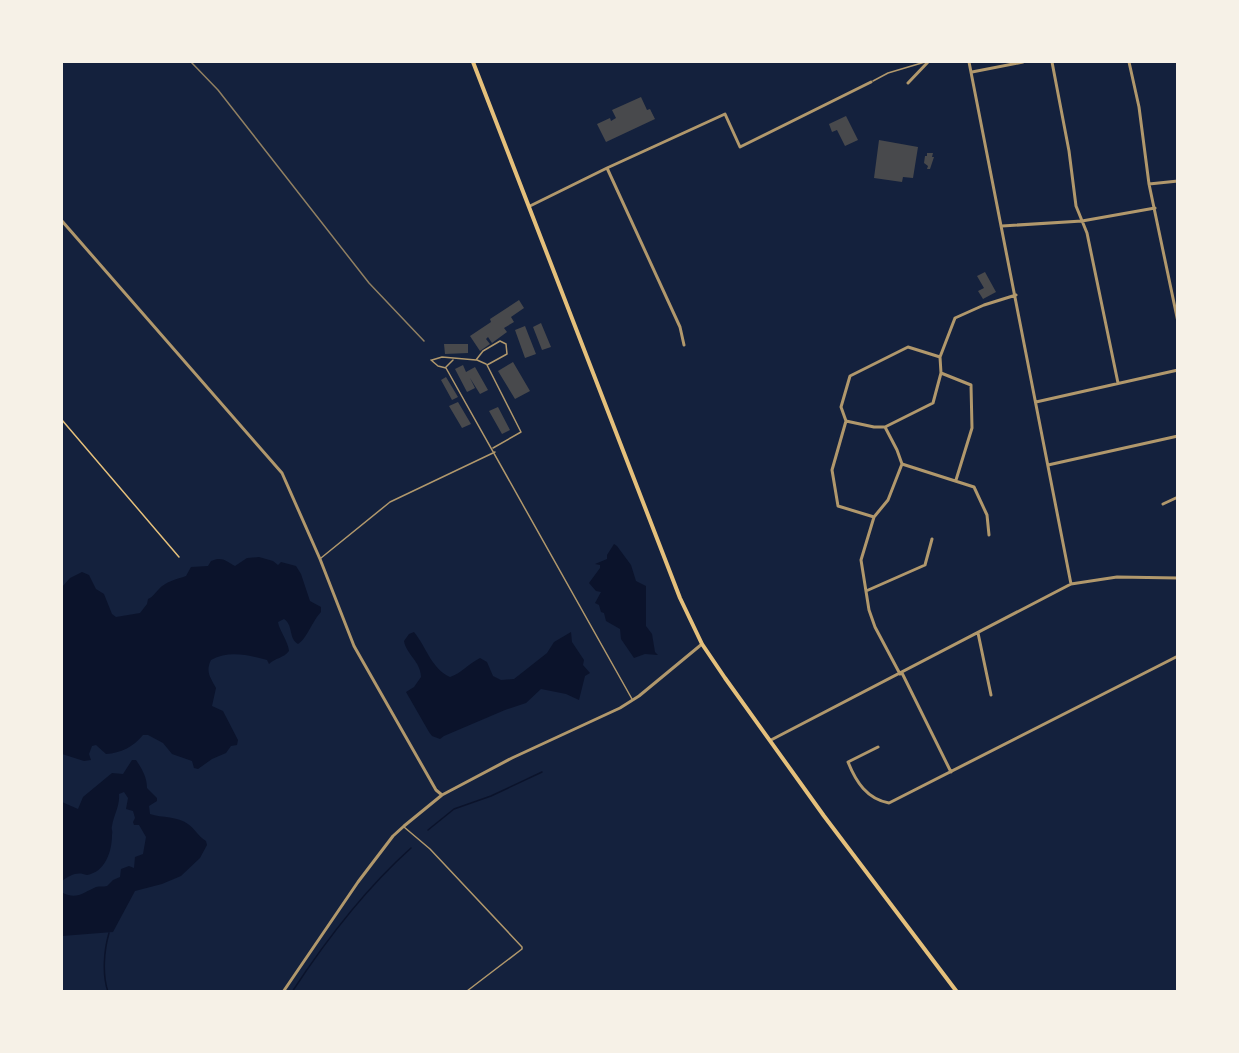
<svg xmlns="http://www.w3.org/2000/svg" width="1239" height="1053" font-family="Manrope,sans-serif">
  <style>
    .water { fill: #0b132b; fill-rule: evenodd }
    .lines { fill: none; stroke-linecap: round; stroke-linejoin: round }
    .stream { stroke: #0b132b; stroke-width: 1.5 }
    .building { fill: #48494c }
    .path { stroke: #e5c07b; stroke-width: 1.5 }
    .service { stroke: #b1986c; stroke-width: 1.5 }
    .minor { stroke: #b1986c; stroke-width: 3 }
    .secondary { stroke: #e5c07b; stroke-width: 4 }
    .rail { stroke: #918062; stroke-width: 1.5 }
  </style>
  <rect width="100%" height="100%" fill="#14213d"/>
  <path class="water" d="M614,544L617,546L631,565L636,581L646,586V626L652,634L655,652L658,655L645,654L634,658L621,639L620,629L606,621L604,613L601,612L599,605L595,603L601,592L596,591L589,583L600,568V565L595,564L607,559V555Z
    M259,557L273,561L278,565L281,562L296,566L301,574L310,601L321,607V612C313,620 306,640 298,644C288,638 294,626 284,619L278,622C279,630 288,641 289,651C284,658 275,658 269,664L267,660C248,655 229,650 211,660C205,672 211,678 216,688L212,706L223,711L238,740L237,745L231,746L226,753L212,759L198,769L194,768L192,761L172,754L163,743L148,735H143C133,747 121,753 106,754L96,745L92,746L89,754L91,760L84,761L62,754V587L70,578L82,572L89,575L96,589L104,594L112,614L116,617L140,613L147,604L148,599C154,596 154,594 159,589C165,582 177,579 186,576L191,567L208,566L211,561C222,556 226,561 235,566L247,558Z
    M414,632C427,648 431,668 450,677C462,673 468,664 480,658L487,662L493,676L501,680L514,679L547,653L554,642L571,632L572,642L584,660L583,665L590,673L585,676L579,700L566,694L541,689L526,703L505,710L444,736L440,739L432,736L429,732L406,692L414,687L421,677C421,662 406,654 404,641L409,634Z
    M132,760H136C142,769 147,777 147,788L157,798V801L149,806L150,814C162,818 178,816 188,824C195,829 198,836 206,841L207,845L200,858L181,876L162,884L135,891L113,932L62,936V802L78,809L83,797L112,773L123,774ZM124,792L128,798L126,809L133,811L135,818L133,822L134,825H139L146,837L143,854L135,857L134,868L129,866L121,869L120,877L113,880L107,886C103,887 100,886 96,887C84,892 77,900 63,893L62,881C70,875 77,871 87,875C105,872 112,852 112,835C113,829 111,831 112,826C114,814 120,806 119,794Z"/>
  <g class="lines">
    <path class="stream" d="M428,830L454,809L491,796L542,772
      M108,992C102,974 104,950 109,933
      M292,992C326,940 364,890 411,848"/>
  </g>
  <path class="building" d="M641,97L647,110L650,109L655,119L606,142L597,124L610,118L611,121L616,118L612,110Z
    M846,116L858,140L845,146L837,130L832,132L829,124Z
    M879,140L918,147L913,178L903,177L902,182L874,178Z
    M927,153H933L932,157H934L930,169H927L928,166L924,163L925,156H927Z
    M985,272L996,292L983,299L978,291L984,288L977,276Z
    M519,300L524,308L511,317L514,322L504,328L507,332L492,343L488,337L486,339L490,344L480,351L470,336L491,322L490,319Z
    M541,323L551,347L542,350L533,327Z
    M525,326L536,354L525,358L515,330Z
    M444,344H468V353L445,354Z
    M513,362L530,391L515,399L498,371Z
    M463,365L466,372L475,367L488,390L480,394L470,378L475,388L467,392L455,369Z
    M446,377L458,397L452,400L441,380Z
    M458,402L471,424L462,428L449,406Z
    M498,407L510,430L502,434L489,411Z"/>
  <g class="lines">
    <path class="path" d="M62,420L179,557"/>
    <path class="service" d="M873,81L888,73L925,62
      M431,360L438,366L446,368L632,699
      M432,360L442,357L476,360L483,351L500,341L506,344L507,354L487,365L521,432L493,448
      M477,360L486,364
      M446,367L453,360
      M321,558L390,502L495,452
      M404,827L430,849L522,947V949L467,991"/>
    <path class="minor" d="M969,62L1071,584
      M1052,62L1069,151L1076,206L1087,233L1118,383
      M1129,62L1139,107L1149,184L1178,322
      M972,72L1023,62
      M908,83L928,62
      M607,168L680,327L684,345
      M1149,184L1178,181
      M530,206L607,168L725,114L740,147L871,82
      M62,221L282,473L320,559L354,646L436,790L442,795
      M1002,226L1082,221L1155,208
      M941,373L971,385L972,428L956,480
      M1036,402L1178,370
      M846,421L874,427H885
      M902,464L974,487L987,515L989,535
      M1048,465L1178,436
      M1163,504L1178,497
      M874,517L838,506L832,470L846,421L841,407L850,376L908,347L940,357
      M866,591L925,565L932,539
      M978,633L991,695
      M902,673L951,772
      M900,674L875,627L869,610L861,560L874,517L888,500L902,464L897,450L885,427L933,403L941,373L940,357L955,318L984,305L1016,295
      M771,740L1071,584L1117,577L1178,578
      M878,747L848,762C856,782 867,799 889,803L1178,656
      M283,992L358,882L393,836L404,826L442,795L512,758L620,708L639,696L702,644"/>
    <path class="secondary" d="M473,62L680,598L702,644L725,678L824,816L957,992"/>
    <path class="rail" d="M191,62L218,90L369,283L424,341"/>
  </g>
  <rect width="1239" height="1053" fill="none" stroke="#f6f1e7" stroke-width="126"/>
</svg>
